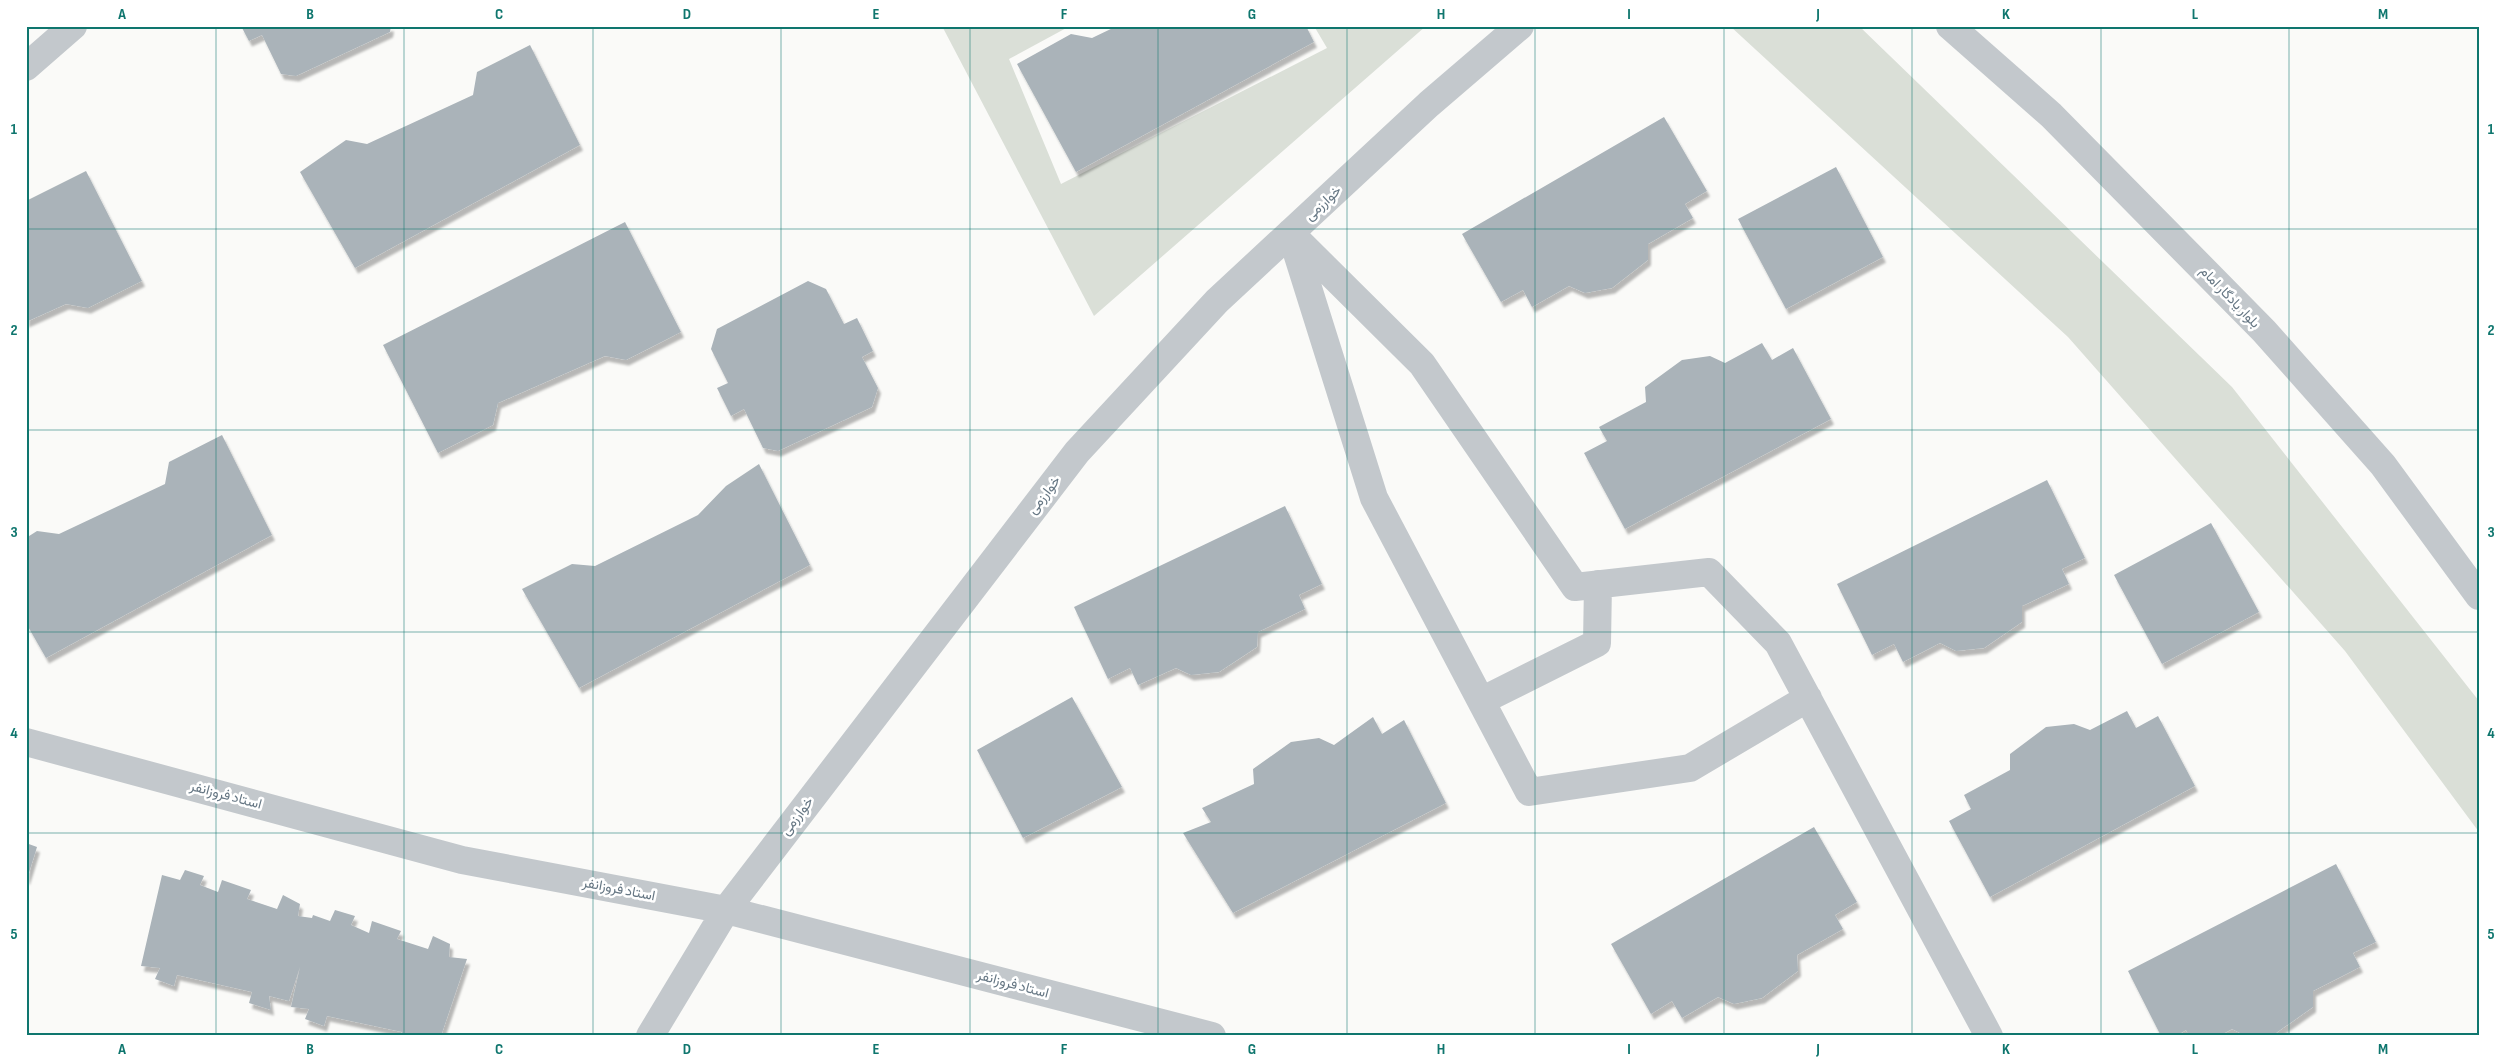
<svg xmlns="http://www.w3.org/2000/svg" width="2505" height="1062" font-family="'Sofia Sans Condensed',Vazirmatn,sans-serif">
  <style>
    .green { fill: #dadfd7 }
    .building { fill: #aab3b9; filter: url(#shadow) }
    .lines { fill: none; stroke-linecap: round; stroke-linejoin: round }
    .minor { stroke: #c3c8cc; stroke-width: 28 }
    .grid { fill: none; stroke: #0f766e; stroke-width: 1; stroke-opacity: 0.55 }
    .labels { text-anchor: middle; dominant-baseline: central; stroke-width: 5; stroke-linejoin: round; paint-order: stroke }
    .street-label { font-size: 14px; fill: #657683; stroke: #fff }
    .neatline { fill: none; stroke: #0f766e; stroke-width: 2 }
    .grid-label { font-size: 16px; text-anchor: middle; font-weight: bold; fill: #0f766e }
  </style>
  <defs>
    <filter id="shadow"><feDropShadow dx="3" dy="5.5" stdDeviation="1" flood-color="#0004"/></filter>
  </defs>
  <rect width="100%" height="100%" fill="#fafaf8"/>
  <path class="green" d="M942,26H1070L1009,59L1061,184L1327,48L1314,26H1426L1094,316Z
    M1730,26H1859L2232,387L2479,701V832L2345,651L2068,337Z"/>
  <path class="building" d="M241,26H391L390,32L296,76L281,74L262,35L249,41Z
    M1117,26H1306L1314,42L1076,172L1017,64L1071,34L1092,38Z
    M530,45L580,145L355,268L300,172L346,140L367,144L473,95L477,72Z
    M1664,117L1707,191L1685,204L1693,218L1648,244V260L1612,288L1585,293L1569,286L1532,307L1523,290L1501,302L1462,234Z
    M1836,167L1883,257L1786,309L1738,219Z
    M86,171L142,281L88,308L66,304L26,322V201Z
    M625,222L681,332L626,360L605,356L498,403L493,425L438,453L383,345Z
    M808,281L826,289L844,324L857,318L873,351L862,357L878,388L872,407L778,451L763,448L744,409L731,416L717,388L728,383L711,349L717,329Z
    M1762,343L1772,360L1793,348L1831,419L1625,529L1584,453L1607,441L1599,427L1646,402L1645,387L1682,360L1710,356L1725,363Z
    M222,435L272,535L46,658L26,623V538L37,531L59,534L165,484L169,462Z
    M759,464L810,565L579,688L522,589L572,564L595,566L698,515L726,486Z
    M2047,480L2085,558L2062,569L2069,584L2022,606V622L1984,648L1956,651L1940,643L1903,662L1894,644L1872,655L1837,584Z
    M1285,506L1322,584L1299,595L1305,609L1258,632L1257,647L1219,672L1191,675L1176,668L1138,685L1130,668L1108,679L1074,607Z
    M2211,523L2259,612L2162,664L2114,575Z
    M1072,697L1122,787L1023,838L977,750Z
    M2127,711L2136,728L2158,716L2195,786L1990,897L1949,821L1971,809L1964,795L2010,770V754L2046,727L2074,724L2090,730Z
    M1373,717L1382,734L1404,720L1446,803L1233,913L1183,833L1211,822L1202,808L1254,784L1253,769L1291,742L1319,738L1334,745Z
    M1814,827L1857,902L1835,915L1843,929L1797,955L1798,971L1762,998L1734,1004L1718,997L1682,1018L1672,1001L1651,1014L1611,944Z
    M26,843L37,847L27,879H26Z
    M2336,864L2376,942L2353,953L2360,967L2313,991V1007L2276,1033L2246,1036L2232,1029L2219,1036H2189L2186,1030L2176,1036H2161L2128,971Z
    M185,870L204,876L200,885L218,892L222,880L251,890L247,899L277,909L283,895L300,904L298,916L312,918L313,915L330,921L335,910L355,916L351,925L369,933L372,921L401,931L397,939L428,949L433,936L450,944L449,957L467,959L441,1036H401L402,1032L327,1016L324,1026L305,1019L309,1009L291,1007L300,967L289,1001L269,996L271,1010L249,1003L252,992L177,975L174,986L155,979L160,968L141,966L162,875L180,880Z"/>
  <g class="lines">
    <path class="minor" d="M1950,26L2051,115L2264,331L2383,465L2479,596
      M26,67L73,26
      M1290,233L1422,364L1575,587L1709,572L1778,643L1989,1036
      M1292,237L1374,498L1529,792L1690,768L1808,698
      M1481,701L1597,643L1598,584
      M26,742L462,860L726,910L1212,1036
      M650,1036L726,910L1077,452L1217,301L1429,104L1520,26"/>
  </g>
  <path class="grid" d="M216,26V1036M404,26V1036M593,26V1036M781,26V1036M970,26V1036M1158,26V1036M1347,26V1036M1535,26V1036M1724,26V1036M1912,26V1036M2101,26V1036M2289,26V1036M26,229H2479M26,430H2479M26,632H2479M26,833H2479"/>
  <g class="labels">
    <g class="street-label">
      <text transform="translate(1323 203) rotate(-43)">خوارزمی</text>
      <text transform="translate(2230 297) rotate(46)">بلوار یادگار امام</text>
      <text transform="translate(1044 495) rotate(-52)">خوارزمی</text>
      <text transform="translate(226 795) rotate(15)">استاد فروزانفر</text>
      <text transform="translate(797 816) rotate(-53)">خوارزمی</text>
      <text transform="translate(619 889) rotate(11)">استاد فروزانفر</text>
      <text transform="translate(1013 984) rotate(15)">استاد فروزانفر</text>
    </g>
  </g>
  <rect width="2505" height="1062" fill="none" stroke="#ffffff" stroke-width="55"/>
  <rect x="28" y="28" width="2450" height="1006" class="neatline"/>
  <g class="grid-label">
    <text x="122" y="19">A</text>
    <text x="310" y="19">B</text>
    <text x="499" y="19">C</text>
    <text x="687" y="19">D</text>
    <text x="876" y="19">E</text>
    <text x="1064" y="19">F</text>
    <text x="1252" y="19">G</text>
    <text x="1441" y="19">H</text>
    <text x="1629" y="19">I</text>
    <text x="1818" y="19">J</text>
    <text x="2006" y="19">K</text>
    <text x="2195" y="19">L</text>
    <text x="2383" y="19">M</text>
    <text x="14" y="134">1</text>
    <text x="2491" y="134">1</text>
    <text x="14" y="335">2</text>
    <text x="2491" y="335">2</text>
    <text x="14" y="537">3</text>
    <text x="2491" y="537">3</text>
    <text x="14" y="738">4</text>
    <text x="2491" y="738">4</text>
    <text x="14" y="939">5</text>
    <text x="2491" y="939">5</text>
    <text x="122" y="1054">A</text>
    <text x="310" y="1054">B</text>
    <text x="499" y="1054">C</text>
    <text x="687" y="1054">D</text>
    <text x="876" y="1054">E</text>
    <text x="1064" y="1054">F</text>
    <text x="1252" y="1054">G</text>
    <text x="1441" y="1054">H</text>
    <text x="1629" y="1054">I</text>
    <text x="1818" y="1054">J</text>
    <text x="2006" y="1054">K</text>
    <text x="2195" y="1054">L</text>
    <text x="2383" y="1054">M</text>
  </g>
</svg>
